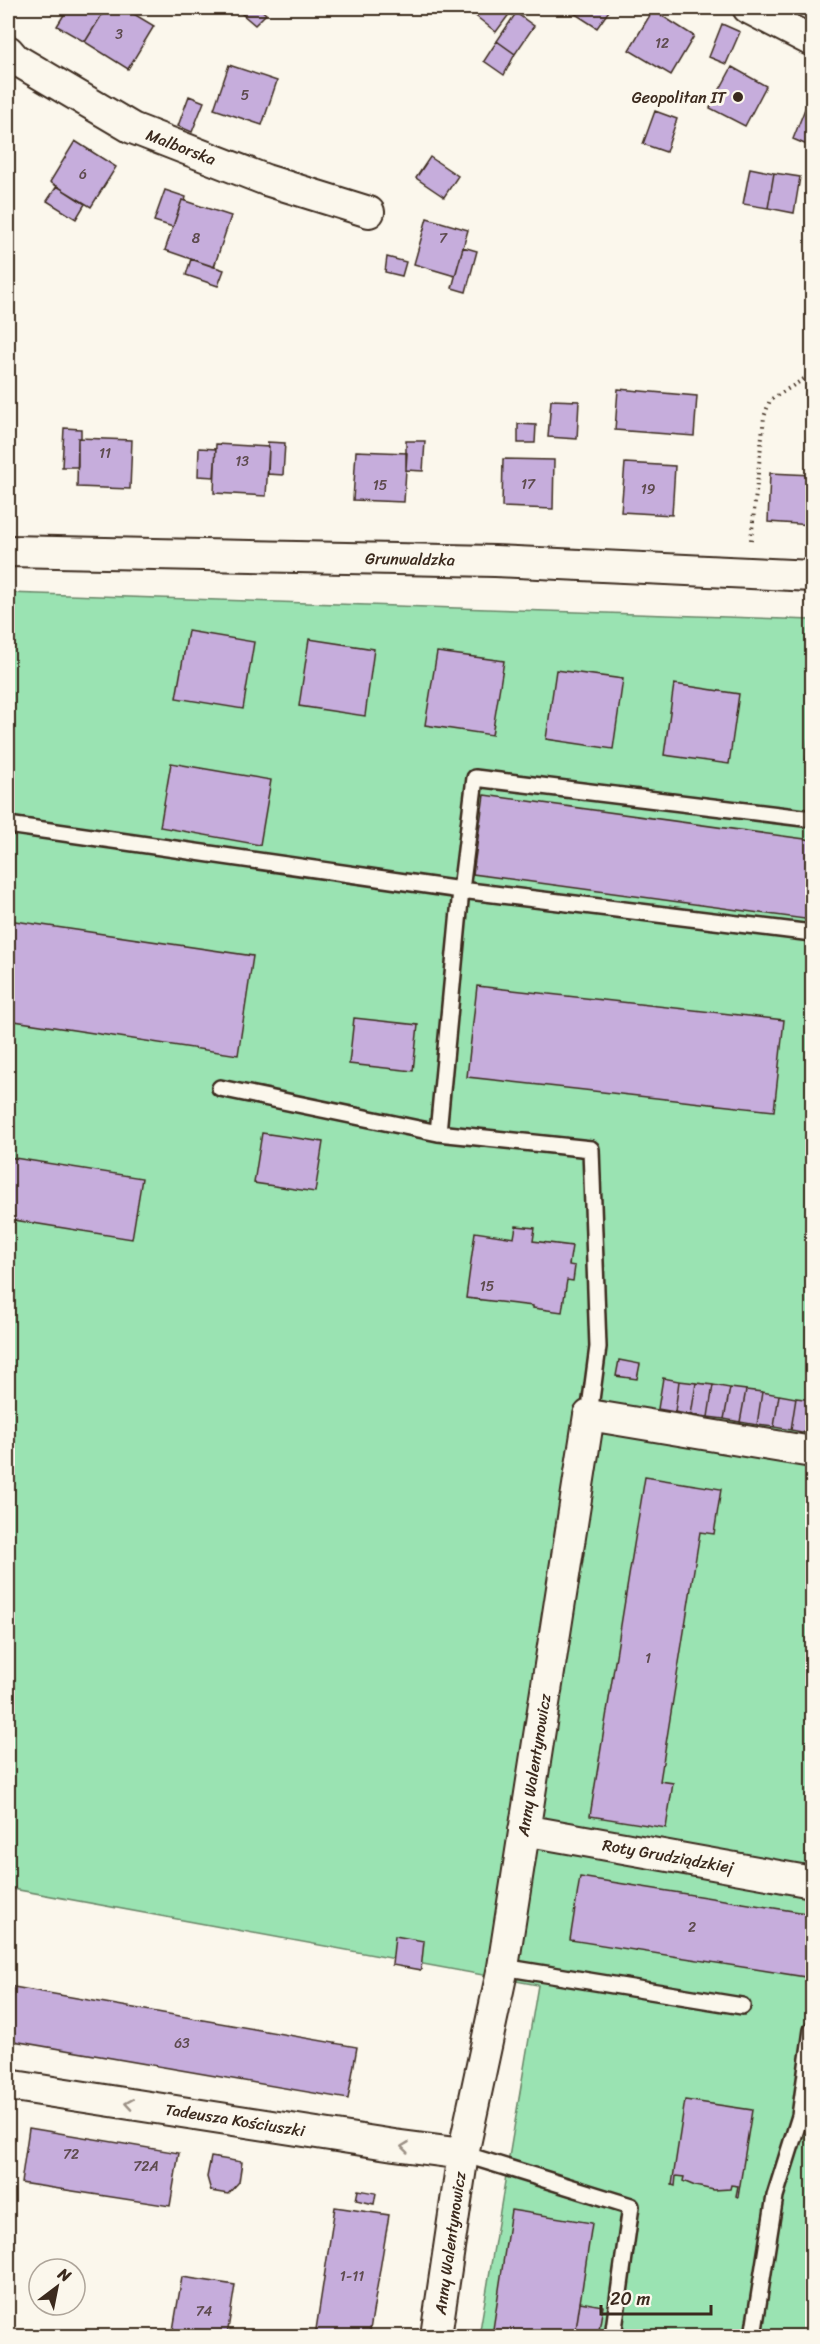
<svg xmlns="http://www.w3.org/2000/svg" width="820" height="2344" font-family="Sriracha,sans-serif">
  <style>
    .green { fill: #9ae3b2; stroke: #6a8668; stroke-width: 1.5 }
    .building { fill: #c6addc; stroke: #3b2a1e; stroke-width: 1.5 }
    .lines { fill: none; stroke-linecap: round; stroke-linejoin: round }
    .lane-casing { stroke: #3b2a1e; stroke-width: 20 }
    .street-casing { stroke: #3b2a1e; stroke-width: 34 }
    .path { stroke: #3b2a1e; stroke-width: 4; stroke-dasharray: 1.5 4.5; stroke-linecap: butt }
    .lane { stroke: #fbf7ec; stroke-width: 15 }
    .street { stroke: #fbf7ec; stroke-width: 30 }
    .oneway { stroke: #9b9085 }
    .poi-dot { fill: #3b2a1e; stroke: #fbf7ec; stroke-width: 2 }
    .labels { text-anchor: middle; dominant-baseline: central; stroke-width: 6; stroke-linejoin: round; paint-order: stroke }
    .number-label { font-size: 14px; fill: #5e4b4e }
    .poi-label { font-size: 16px; fill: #3b2a1e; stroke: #fbf7ec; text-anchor: end }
    .street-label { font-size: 16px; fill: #3b2a1e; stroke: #fbf7ec }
  </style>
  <rect width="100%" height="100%" fill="#fbf7ec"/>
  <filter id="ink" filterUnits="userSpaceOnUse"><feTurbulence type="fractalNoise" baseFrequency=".0167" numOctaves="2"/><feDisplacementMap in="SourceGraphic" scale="12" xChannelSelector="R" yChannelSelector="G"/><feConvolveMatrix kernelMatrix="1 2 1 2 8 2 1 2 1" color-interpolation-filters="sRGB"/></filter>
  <g filter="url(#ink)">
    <path class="green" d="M8,593L812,620V2336H479L538,1985L8,1888Z"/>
    <path class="building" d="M68,8H106L85,42L57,26Z
      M106,8H124L154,26L128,69L85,42Z
      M235,8H259L266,14L255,25Z
      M478,8H511L513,9L496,32L473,14Z
      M566,8H611L597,28Z
      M653,10L694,36L671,75L629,50Z
      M516,13L534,26L515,54L497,41Z
      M722,24L740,32L726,64L709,57Z
      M497,41L515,54L504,75L484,61Z
      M229,65L277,81L262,125L214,109Z
      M732,67L766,86L745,126L710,108Z
      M189,96L204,102L192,132L178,126Z
      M810,96L812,97V147L793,139Z
      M655,111L677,119L666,152L643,144Z
      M75,141L116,167L91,207L50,182Z
      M430,157L458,176L444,197L416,178Z
      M750,168L774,173L768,208L743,204Z
      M774,173L800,177L794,213L768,208Z
      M57,186L85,204L76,219L47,201Z
      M165,190L186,197L185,201L182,200L173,227L154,221Z
      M182,200L231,216L214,267L165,250Z
      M427,218L468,230L455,276L414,264Z
      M463,247L477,251L466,292L452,288Z
      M387,257L406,262L402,276L385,272Z
      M191,259L224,270L218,286L186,275Z
      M618,389L697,396L694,436L615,430Z
      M551,400L579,401L577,439L548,437Z
      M518,424L536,425L535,443H518Z
      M64,428L81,429V438H78V467H62Z
      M78,438L132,440L130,489L77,487Z
      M406,441H425L423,471L406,470Z
      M267,442L285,443L283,475L268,474L269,447Z
      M216,444L269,447L266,496L214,493Z
      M199,448L216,449L214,477L198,476Z
      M356,451L407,453L404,502L353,500Z
      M503,459L554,460L553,509L502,507Z
      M625,463L675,466L672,515L621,512Z
      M770,473L812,475V525L768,522Z
      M188,631L254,642L243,709L176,698Z
      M309,639L374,649L365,716L299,706Z
      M437,652L504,661L492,735L425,725Z
      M556,670L623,679L613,749L546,739Z
      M674,684L739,694L729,764L664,755Z
      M809,735H812V763L806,762Z
      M171,763L271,780L260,845L160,827Z
      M484,795L812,840V920L473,874Z
      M8,920L253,956L238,1055L8,1020Z
      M477,986L784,1020L774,1111L467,1077Z
      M354,1018L418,1025L413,1071L349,1064Z
      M262,1133L323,1142L315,1192L254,1183Z
      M8,1157L142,1178L132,1239L8,1219Z
      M516,1226L535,1228L533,1241L572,1246L569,1265L575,1266L573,1281L567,1280L562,1312L533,1308V1306L466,1298L475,1232L514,1238Z
      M812,1313V1349L808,1348Z
      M619,1360L640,1364L637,1379L616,1376Z
      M663,1378L679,1381L675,1412L658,1409Z
      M679,1381L696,1383L691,1415L675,1412Z
      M696,1383L713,1385L708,1417L691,1415Z
      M713,1385L730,1388L724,1419L708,1417Z
      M730,1388L746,1390L740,1422L724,1419Z
      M746,1390L762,1392L757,1425L740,1422Z
      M762,1392L779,1395L774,1427L757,1425Z
      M779,1395L796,1398L791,1430L774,1427Z
      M796,1398L812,1400L807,1433L791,1430Z
      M645,1477L721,1489L714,1534L700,1532L660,1781L673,1783L666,1828L590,1816Z
      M580,1877L812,1914V1978L570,1940Z
      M395,1936L424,1941L421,1970L392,1965Z
      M8,1986L357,2047L348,2099L8,2040Z
      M685,2100L752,2110L738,2197L736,2196L738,2186L731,2185L730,2189L714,2190L695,2186L683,2181L684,2177L676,2176L675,2186L672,2185Z
      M29,2128L179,2153L170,2206L21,2183Z
      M211,2157L242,2162L239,2182L228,2194L211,2191L207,2177Z
      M358,2190L376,2193L374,2204L356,2200Z
      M335,2207L389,2215L369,2336H315Z
      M511,2210L592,2223L575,2336H492Z
      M182,2277L235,2285L227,2336H172Z
      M580,2302L603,2306L598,2336H575Z"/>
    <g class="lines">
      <defs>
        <path id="lane" d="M812,819L475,778L461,890L812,933
          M8,825L461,890L438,1133
          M220,1088L438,1133L591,1149L598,1347L589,1415
          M503,1967L742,2006
          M463,2154L631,2206L613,2336
          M753,2336L775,2196L800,2116L812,2030"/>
        <path id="street" d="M748,8L812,41
          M8,51L15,59L132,128L266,180L369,212
          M8,551L495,561L812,576
          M524,1830L812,1882
          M8,2085L394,2145L463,2154
          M436,2336L463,2154L503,1967L589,1415L812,1452"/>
      </defs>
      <use href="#lane" class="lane-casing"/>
      <use href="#street" class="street-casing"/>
      <path class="path" d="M751,540L764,417L770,400L812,374"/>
      <use href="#lane" class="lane"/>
      <use href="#street" class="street"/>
    </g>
    <defs><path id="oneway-chevron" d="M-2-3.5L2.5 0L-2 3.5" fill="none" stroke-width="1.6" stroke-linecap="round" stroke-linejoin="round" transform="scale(1.5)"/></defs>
    <g class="oneway">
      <use href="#oneway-chevron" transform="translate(129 2104) rotate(-171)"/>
      <use href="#oneway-chevron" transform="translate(405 2147) rotate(-173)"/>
    </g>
  </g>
  <circle class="poi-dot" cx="738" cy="97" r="6"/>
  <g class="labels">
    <g class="number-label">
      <text x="119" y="34">3</text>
      <text x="662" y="43">12</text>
      <text x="245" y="95">5</text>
      <text x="83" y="174">6</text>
      <text x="196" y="238">8</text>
      <text x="443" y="238">7</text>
      <text x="105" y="453">11</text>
      <text x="242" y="461">13</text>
      <text x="528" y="484">17</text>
      <text x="380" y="485">15</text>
      <text x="648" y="489">19</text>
      <text x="487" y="1286">15</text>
      <text x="648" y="1658">1</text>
      <text x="692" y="1927">2</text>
      <text x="182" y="2043">63</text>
      <text x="71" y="2154">72</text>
      <text x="146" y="2166">72A</text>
      <text x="352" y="2276">1-11</text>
      <text x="204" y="2311">74</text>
    </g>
    <g class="poi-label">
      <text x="726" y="97">Geopolitan IT</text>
    </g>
    <g class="street-label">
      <text transform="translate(181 147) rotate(21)">Malborska</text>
      <text transform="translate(410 559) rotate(1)">Grunwaldzka</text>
      <text transform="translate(534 1765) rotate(-81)">Anny Walentynowicz</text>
      <text transform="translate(668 1856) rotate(10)">Roty Grudziądzkiej</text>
      <text transform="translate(235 2120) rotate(9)">Tadeusza Kościuszki</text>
      <text transform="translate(450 2243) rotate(-82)">Anny Walentynowicz</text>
    </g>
  </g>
  <rect width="820" height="2344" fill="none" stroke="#fbf7ec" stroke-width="30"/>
  <rect x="15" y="15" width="790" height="2314" fill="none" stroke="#3b2a1e" stroke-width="2" filter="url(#ink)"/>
  <g transform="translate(57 2287) rotate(32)"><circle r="28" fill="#fbf7ec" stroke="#aea59a" stroke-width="1.5"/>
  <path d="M0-4.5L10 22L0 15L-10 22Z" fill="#3b2a1e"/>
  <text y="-9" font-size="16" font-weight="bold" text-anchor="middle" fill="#3b2a1e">N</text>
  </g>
  <path d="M601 2305v9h110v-9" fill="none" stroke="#3b2a1e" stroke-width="3"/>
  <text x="610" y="2305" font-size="18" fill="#3b2a1e" stroke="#fbf7ec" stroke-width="4.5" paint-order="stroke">20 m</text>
</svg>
